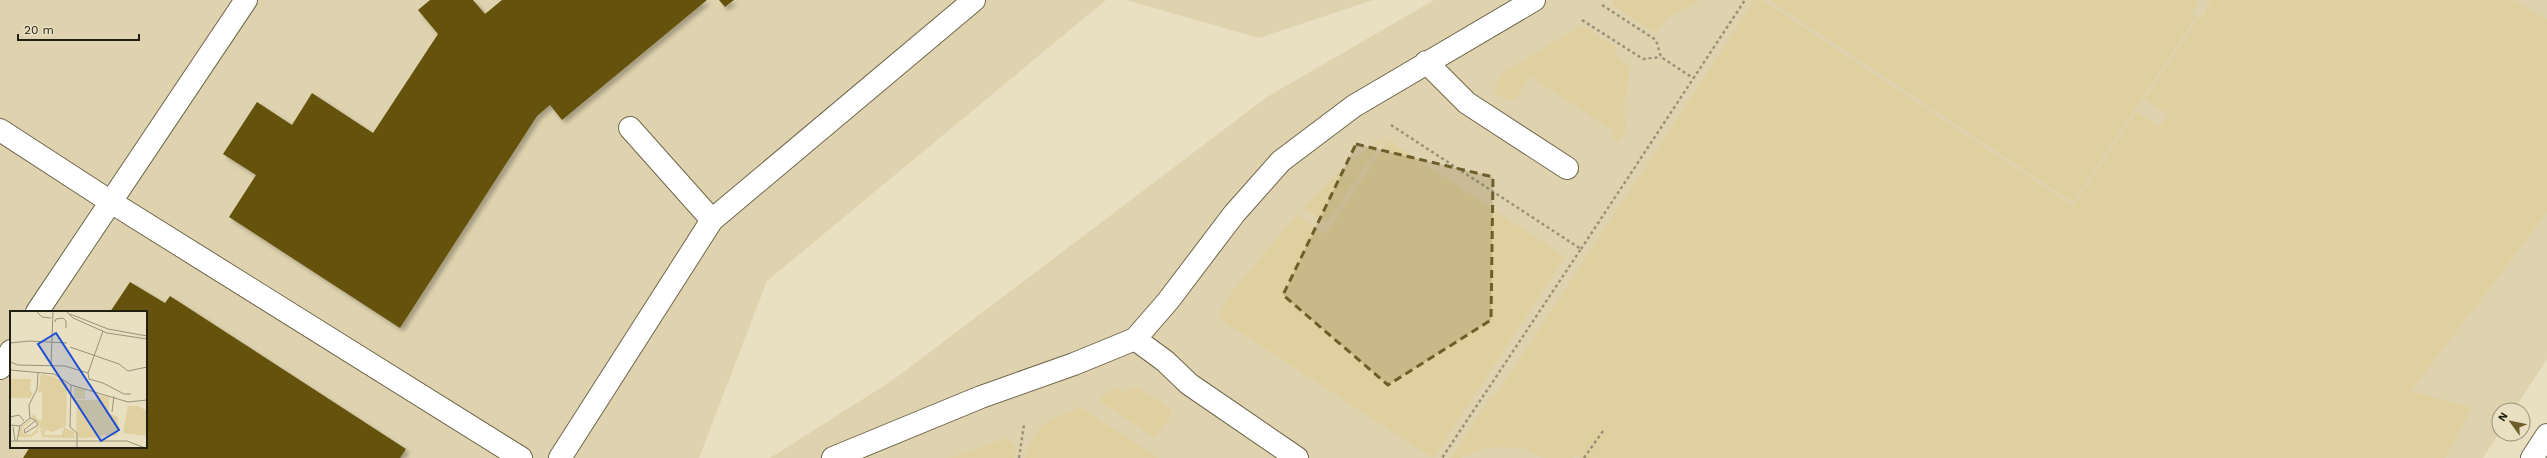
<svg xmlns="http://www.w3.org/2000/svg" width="2547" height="458" font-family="'Work Sans',sans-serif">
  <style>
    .built { fill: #dfd3af; fill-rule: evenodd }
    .green { fill: #e0d09f }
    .building { fill: #65520c; filter: url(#shadow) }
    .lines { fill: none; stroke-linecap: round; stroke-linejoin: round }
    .minor-casing { stroke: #6f674c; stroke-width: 24 }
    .path { stroke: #99927b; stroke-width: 2.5; stroke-dasharray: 3 3; stroke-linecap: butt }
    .minor { stroke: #fff; stroke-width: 22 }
    .marked { fill: #6e5e2c; fill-opacity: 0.2; stroke: #6e5e2c; stroke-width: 3; stroke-dasharray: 8 5; stroke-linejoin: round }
    .inset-road { fill: none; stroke: #99927b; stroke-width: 1 }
    .view { fill: #1d4ed8; fill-opacity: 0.15; stroke: #1d4ed8; stroke-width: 2 }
    .inset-edge { fill: none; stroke: #211e13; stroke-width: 2 }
  </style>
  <defs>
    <filter id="shadow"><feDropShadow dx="3.5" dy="3.5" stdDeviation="2" flood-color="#0004"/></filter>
  </defs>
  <rect width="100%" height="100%" fill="#e9dfc1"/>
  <path class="built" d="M0,0H1106L767,281L699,458H0ZM11,312H146V447H11Z
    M1126,0H1373L1259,38Z
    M1434,0H2547V359L2514,410H2499V433L2483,458H770L893,380L1267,97Z"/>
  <path class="green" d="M1615,0H1700L1667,18L1656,33L1611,4Z
    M1755,0H1762L2073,206L2137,111L2159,127L2168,114L2145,99L2200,15L2204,17L2211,0H2513L2547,19V212L2411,391L2472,408L2445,458H1580L1575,455L1573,458H1544L1523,448L1503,447L1484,448L1461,458H1451L1490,398L1496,395Z
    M1769,0H2198L2192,14L2196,16L2073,202Z
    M1582,25L1616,48L1615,54L1630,68L1624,106L1626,130L1619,142L1611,136L1614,131L1530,76L1515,99L1508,101L1493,91L1503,73Z
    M1386,135L1327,223L1303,208L1340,171Z
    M1388,140L1565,257L1433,458L1223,321L1220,313L1232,292L1297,215L1326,234Z
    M1137,387L1169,408L1171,415L1155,438L1101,402V397L1116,388L1126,392Z
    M1080,407L1158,458H1025C1036,422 1049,421 1080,407Z
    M1007,438L1016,448L1014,458H951Z"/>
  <path class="building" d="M430,0H473L485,14L502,0H707L562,120L550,105L537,116L400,328L229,217L256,175L223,154L257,102L292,125L312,93L373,133L438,34L418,10Z
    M719,0H734L725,7Z
    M130,282L165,303L170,296L406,449L400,458H23L30,447H146V312H110Z"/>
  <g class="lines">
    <defs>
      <path id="minor" d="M1426,62L1467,103L1567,168
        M630,128L712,220
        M0,130L111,202L521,458
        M37,312L246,0
        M1135,339L1165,361L1189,384L1297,458
        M0,368L11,351
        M560,458L712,220L974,0
        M833,458L981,397L1074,364L1135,339L1168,301L1234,214L1281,161L1354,106L1534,0
        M2532,458L2547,435"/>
    </defs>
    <use href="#minor" class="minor-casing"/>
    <path class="path" d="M1602,5L1656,40L1661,57L1693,78
      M1582,20L1643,59L1661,57
      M1391,125L1581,249L1442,458
      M1581,249L1745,0
      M1019,458L1024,425
      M1584,458L1603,431"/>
    <use href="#minor" class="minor"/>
  </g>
  <path class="marked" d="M1356,144L1493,177L1491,320L1388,385L1283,295Z"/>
  <g transform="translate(10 311)">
    <rect width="137" height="137" fill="#e9dfc1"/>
    <path d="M31,63L45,66L57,73L56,115L42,121L32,118L31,113V119H35V124H53L49,127L32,126L29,113L22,106L24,103L28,109L32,110V80L28,82ZM0,68H21L20,79L23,82L20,87H0ZM64,76L75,78V88H64ZM85,83L99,86V102L108,106V122L106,125L91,124V126L69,127L66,118L67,93L63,89H89ZM118,95H128L137,100V125L113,122ZM20,109H22L12,117L13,122L21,124L29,115L28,121L21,126H8V118ZM54,116L64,121L65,127H51Z" fill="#e0d09f"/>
    <path class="inset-road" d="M26,0L32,6L41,7M56,0L63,7L97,22L137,28M60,3L98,18L137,25M45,11L46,8L53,7L56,10V17M0,32L19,30L57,32M60,36L109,53L118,60L137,56M0,51L8,54L55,55L78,62L93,20M41,55L43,0M0,59L44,63L61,74L118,91L137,89M78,62L79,68L93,72L114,83H121M61,74L60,116L67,122V137M102,101L104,85M0,106L9,104L14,110M25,110L14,119L15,122L28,114L27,112L25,109L20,107L19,94L27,78L28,62M0,114L10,115L20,107M3,116L5,130M0,130H117L135,137M7,130L10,115"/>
    <path class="view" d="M46,22L109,119L91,130L28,33Z"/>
    <rect width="137" height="137" class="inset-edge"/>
  </g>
  <g transform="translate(2511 422) rotate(303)"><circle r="19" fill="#e9dfc1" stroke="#99927b"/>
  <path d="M0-3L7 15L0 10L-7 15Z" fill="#6e5e2c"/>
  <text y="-6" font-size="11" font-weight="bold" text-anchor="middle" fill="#211e13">N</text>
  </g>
  <path d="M18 34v6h121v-6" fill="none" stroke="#211e13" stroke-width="2"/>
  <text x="24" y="34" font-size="12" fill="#211e13" stroke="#e9dfc1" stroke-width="3" paint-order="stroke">20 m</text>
</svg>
